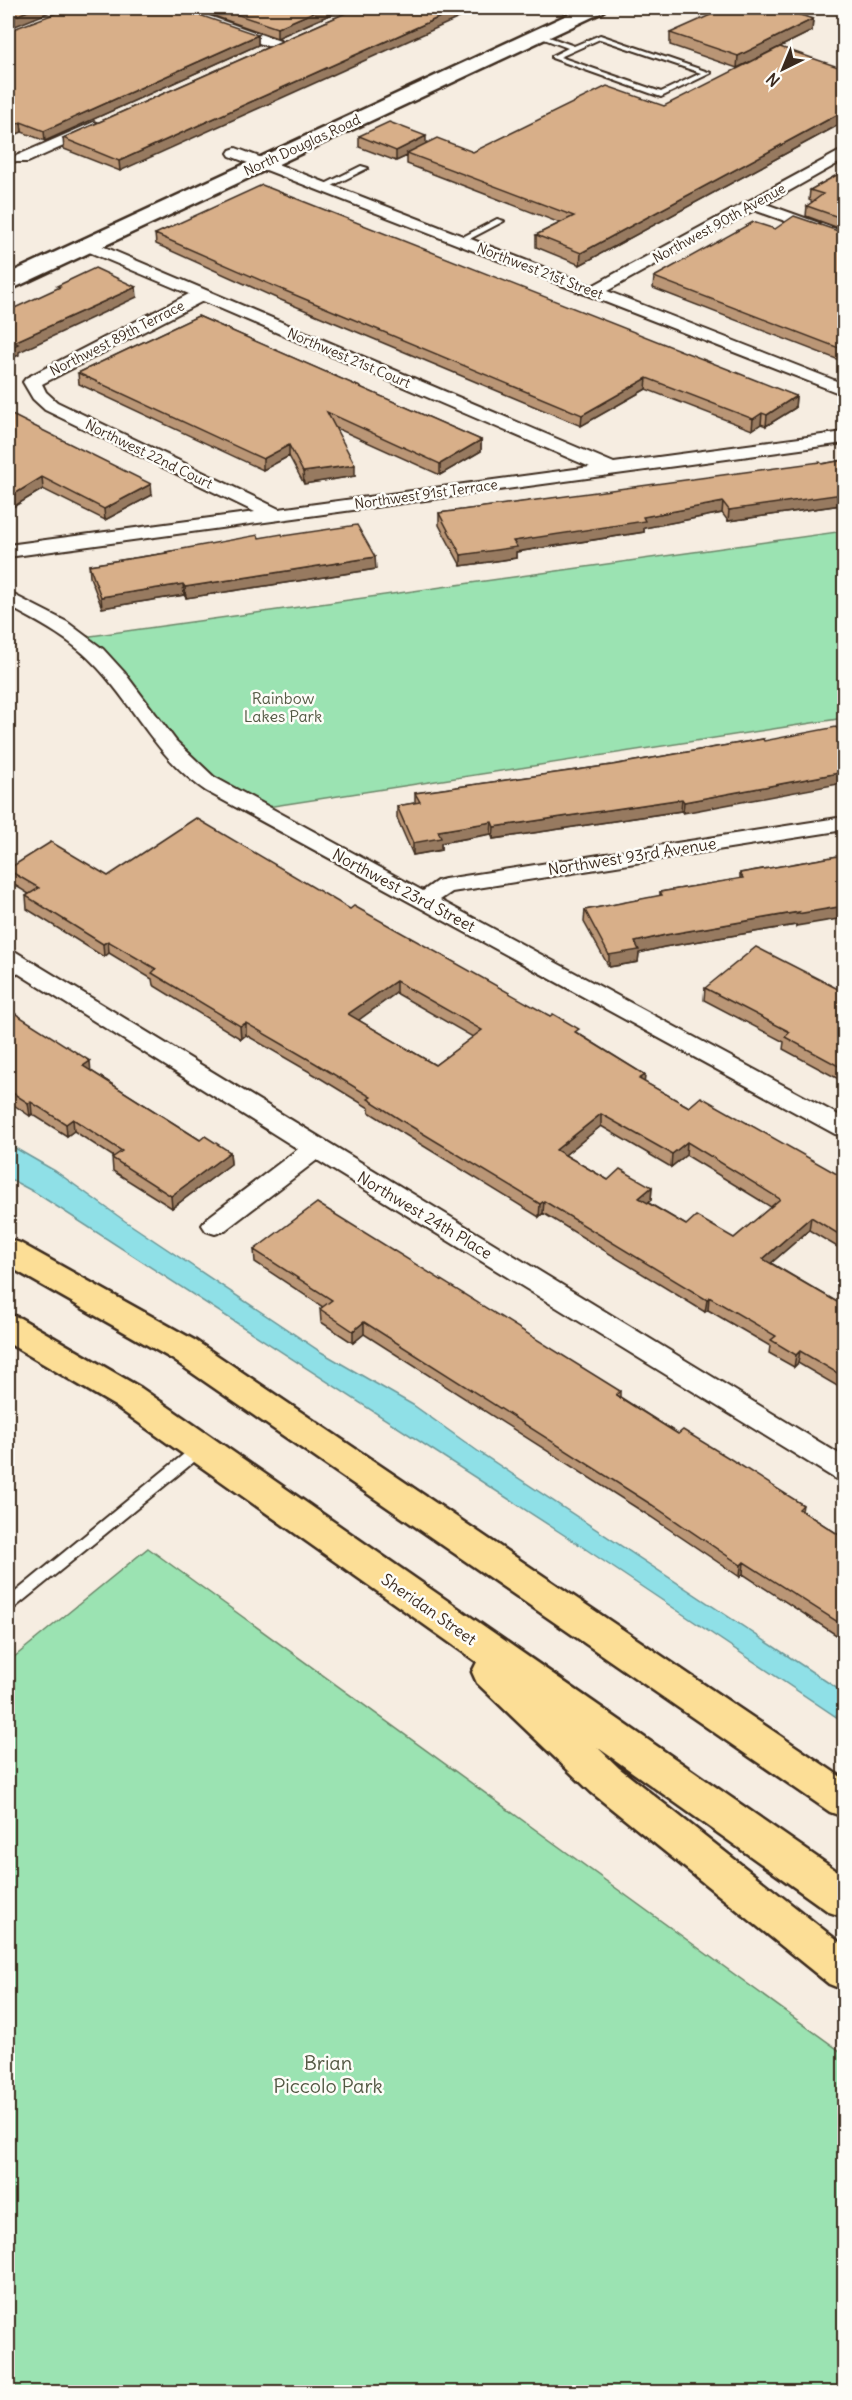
<svg xmlns="http://www.w3.org/2000/svg" width="852" height="2400" font-family="Delius,sans-serif">
  <style>
    .green { fill: #9be3b2; stroke: #6b8668; stroke-width: 1.5 }
    .water { fill: #8fe0e7; stroke: #6d9797; stroke-width: 1.5 }
    .lines { fill: none; stroke-linecap: round; stroke-linejoin: round }
    .service-casing { stroke: #3b2a1e; stroke-width: 4 }
    .minor-casing { stroke: #3b2a1e; stroke-width: 4 }
    .secondary-casing { stroke: #3b2a1e; stroke-width: 5 }
    .primary-casing { stroke: #3b2a1e; stroke-width: 5 }
    .service { fill: #fdfcf7; fill-rule: evenodd }
    .minor { fill: #fdfcf7; fill-rule: evenodd }
    .secondary { fill: #fdfcf7; fill-rule: evenodd }
    .primary { fill: #fcde96; fill-rule: evenodd }
    .wall { fill: #ba9676; stroke: #3b2a1e; stroke-width: 1.5; fill-rule: evenodd }
    .shaded-wall { fill: #977a60; stroke: #3b2a1e; stroke-width: 1.5 }
    .building { fill: #d8af89; stroke: #3b2a1e; stroke-width: 1.5; fill-rule: evenodd }
    .labels { text-anchor: middle; dominant-baseline: central; stroke-width: 5; stroke-linejoin: round; paint-order: stroke }
    .far-street-label { font-size: 14px; fill: #3b2a1e; stroke: #fdfcf7 }
    .park-label { font-size: 16px; fill: #535843; stroke: #fdfcf7 }
    .street-label { font-size: 16px; fill: #3b2a1e; stroke: #fdfcf7 }
    .near-park-label { font-size: 20px; fill: #535843; stroke: #fdfcf7 }
  </style>
  <rect width="100%" height="100%" fill="#f6ede1"/>
  <filter id="ink" filterUnits="userSpaceOnUse"><feTurbulence type="fractalNoise" baseFrequency=".0167" numOctaves="2"/><feDisplacementMap in="SourceGraphic" scale="12" xChannelSelector="R" yChannelSelector="G"/><feConvolveMatrix kernelMatrix="1 2 1 2 8 2 1 2 1" color-interpolation-filters="sRGB"/></filter>
  <g filter="url(#ink)">
    <path class="green" d="M844,531V718L254,809L214,785L76,638Z
      M148,1548L844,2054V2392H8V1662Z"/>
    <path class="water" d="M8,1144L55,1171L125,1221L321,1352L413,1405L479,1452L844,1693V1722L578,1544L36,1193L8,1178Z"/>
    <g class="lines">
      <defs>
        <path id="service" d="M538,33L574,46L600,35L711,73L661,97L552,58V56L568,48L536,36L535,35ZM600,39L701,73L661,92L560,57Z
          M361,166L368,168L326,189L319,187Z
          M497,219L504,221L464,242L457,240Z
          M200,1444L205,1445L207,1449L205,1453L13,1609L8,1610V1598L195,1445Z"/>
        <path id="minor" d="M167,8H186L280,41L282,44L280,47H270L169,11Z
          M94,122L99,124L102,127L99,130L28,162H16L14,159L16,156Z
          M236,148L592,286L844,149V160L766,204L844,232V242L754,210L607,291L844,384V395L230,156L228,153L230,150Z
          M88,240L614,463L844,432V443L8,557V545L255,512L45,410L33,399L23,382L26,378L189,294L82,249L80,245L82,241ZM203,301L590,467L279,509L57,402L46,392L42,384Z
          M8,592L67,622L103,649L124,672L176,741L214,777L423,891L437,881L445,879L844,817V830L452,892L440,900L844,1118V1136L835,1134L206,791C158,759 136,709 98,668C73,640 40,623 8,606Z
          M8,950L16,952L844,1457V1481L834,1478L317,1160L224,1231L215,1234L206,1231L202,1225L206,1219L298,1149L8,967Z"/>
        <path id="secondary" d="M582,8H605L603,12L16,287L8,288V274Z"/>
        <path id="primary" d="M8,1239L20,1243L196,1341L844,1779V1817L830,1812L172,1359L8,1266Z
          M8,1314L20,1318L141,1388L844,1876V1917L829,1912L597,1747L619,1768L844,1946V1990L829,1984L591,1792L477,1683L472,1672L477,1662L115,1406L8,1343Z"/>
      </defs>
      <use href="#service" class="service-casing"/>
      <use href="#minor" class="minor-casing"/>
      <use href="#secondary" class="secondary-casing"/>
      <use href="#primary" class="primary-casing"/>
      <use href="#service" class="service"/>
      <use href="#minor" class="minor"/>
      <use href="#secondary" class="secondary"/>
      <use href="#primary" class="primary"/>
    </g>
    <path class="wall" d="M191,8H345L277,38Z
      M357,8L120,171L64,149L63,138Z
      M813,19L812,31L737,68L670,45V33Z
      M8,31L258,35V45L45,141L22,132Z
      M844,69V122L580,265L536,247V235L560,223L407,164V156L396,161L359,147V136L426,143L473,152L664,106Z
      M844,171V230L806,216L807,206L813,202L809,200L810,190Z
      M775,229L844,233V362L653,288L654,277Z
      M155,234L796,396L795,408L766,426L761,424L752,430L646,389L581,426L276,298L156,244Z
      M198,316L481,440V451L440,475L334,427L355,476L304,484L289,456L263,470L79,384L78,373Z
      M8,413L152,495L105,520L43,489L8,510Z
      M844,460V500H842L841,505L728,521L722,513L644,528V532L516,552V558L461,566L439,525V513L822,464Z
      M283,536L376,569L186,598L184,595L102,608L90,577L89,565L166,553V552L259,538Z
      M763,739L683,813L681,811L493,839L491,834L441,843V850L413,855L397,818V806L415,803V793L612,765Z
      M844,855L796,926V925L664,947L639,953L638,962L609,967L584,922L585,910L660,896V892L740,879V873Z
      M8,869L108,876L350,909L579,1034L645,1075L644,1082L689,1107L844,1178V1242L839,1248L809,1230L771,1263L844,1306V1390L798,1363L794,1367L769,1353L770,1346L708,1310L705,1312L543,1213L539,1217L404,1134L369,1112V1108L315,1075L246,1035L241,1039L153,985L152,979L109,953L104,957L27,909L26,896L29,894L8,881ZM396,993L473,1037L435,1065L358,1020ZM601,1126L671,1167L686,1155L771,1207L734,1238L686,1225L647,1202L651,1200L652,1187L608,1180L565,1155Z
      M844,986V1082L783,1049L784,1042L704,1000L705,988L840,990Z
      M8,1009L91,1071L200,1140L230,1152L231,1164L172,1208L113,1171L112,1158L114,1157L74,1131L67,1136L32,1114L30,1116L8,1101Z
      M254,1250L620,1391V1397L678,1434L803,1505L802,1511L844,1538V1640L743,1574L740,1577L651,1517L364,1334L353,1343L321,1322L320,1309L323,1307L255,1262Z"/>
    <path class="shaded-wall" d="M35,8H60L8,29V19Z
      M323,8H345L277,38V28Z
      M460,8H481L120,171L119,161Z
      M813,19L812,31L737,68L738,56Z
      M258,35V45L45,141L44,131Z
      M844,111V122L580,265L581,253Z
      M21,122L22,132L8,138V128Z
      M426,136V146L407,153V156L396,161V151Z
      M136,287L137,297L19,352V355L8,360V349L14,342Z
      M647,378L646,389L581,426L582,415Z
      M796,396L795,408L766,426L767,415Z
      M762,413L761,424L752,430L753,419Z
      M481,440V451L440,475V464Z
      M289,445V456L263,470V459Z
      M355,465V476L304,484L303,472Z
      M42,477L43,489L8,510V498Z
      M151,484L152,495L105,520L104,509Z
      M844,488V500H842L841,505L728,521L729,510Z
      M723,502L722,513L644,528V532L516,552V558L461,566V555L513,541Z
      M375,557L376,569L186,598L185,587Z
      M183,584L184,595L102,608L101,597Z
      M844,772V783L683,813L684,802Z
      M682,799L681,811L493,839L494,827Z
      M492,822L491,834L441,843V850L413,855V843L438,831Z
      M844,906V918L796,926V925L664,947L639,953L638,962L609,967V955L635,942L665,935L799,912Z
      M108,941L109,953L104,957L103,944Z
      M396,981V993L349,1027L348,1014Z
      M246,1023V1035L241,1039L240,1026Z
      M90,1061L91,1073L83,1066Z
      M645,1075L644,1087L639,1079Z
      M31,1102L32,1114L30,1116L28,1103Z
      M601,1114V1126L556,1162V1150Z
      M73,1119L74,1131L67,1136L66,1124Z
      M687,1142L686,1155L671,1167L672,1154Z
      M230,1152L231,1164L172,1208L171,1196Z
      M652,1187L651,1200L638,1210L639,1198Z
      M544,1201L543,1213L539,1217L540,1204Z
      M811,1217L809,1230L762,1271L763,1259Z
      M844,1231V1242L839,1248L840,1235Z
      M709,1297L708,1310L705,1312L707,1300Z
      M364,1322V1334L353,1343V1331Z
      M800,1351L798,1363L794,1367L796,1355Z
      M744,1562L743,1574L740,1577L741,1565Z"/>
    <path class="building" d="M8,8H35L8,19Z
      M70,8H179L258,35L44,131L21,122L8,128V31Z
      M218,8H323L277,28Z
      M357,8H460L119,161L63,138Z
      M726,8H778L813,19L738,56L670,33Z
      M780,47L844,69V111L581,253L536,235L574,216L407,153L437,138L473,152L607,86L664,106Z
      M389,122L426,136L396,151L359,136Z
      M844,171V219L807,206L823,194L810,190Z
      M262,185L796,396L767,415L762,413L753,419L647,378L582,415L276,287L155,234Z
      M794,216L844,233V350L654,277L753,222L775,229Z
      M95,268L136,287L14,342L18,344L8,349V311L60,287L57,286Z
      M198,316L481,440L440,464L327,412L355,465L303,472L289,445L263,459L78,373Z
      M8,413L151,484L104,509L42,477L8,498Z
      M844,460V488L840,490L843,494L729,510L723,502L643,517L645,521L513,541L517,547L461,555L439,513L820,462L822,464Z
      M357,525L375,557L185,587L183,584L101,597L89,565L167,553L166,552L258,535L259,538L282,534L283,536Z
      M836,727L843,735H844V772L684,802L682,799L494,827L492,822L438,831L441,838L413,843L397,806L420,802L415,793L612,765L763,739L764,741Z
      M196,818L350,909L354,906L550,1016L553,1014L579,1029L575,1032L645,1075L639,1079L689,1107L701,1097L844,1178V1231L840,1235L811,1217L763,1259L844,1306V1377L800,1351L796,1355L771,1340L776,1336L709,1297L707,1300L544,1201L540,1204L404,1122L368,1099L371,1097L315,1063L246,1023L240,1026L152,973L156,969L108,941L103,944L26,896L39,888L8,870V869L51,842L108,876ZM396,981L482,1030L435,1065L348,1014ZM601,1114L672,1154L687,1142L780,1199L734,1238L696,1216L686,1225L639,1198L652,1187L620,1169L608,1180L556,1150Z
      M844,855V906L797,914L799,912L665,935L635,942L639,950L609,955L585,910L662,895L660,892L743,878L740,873Z
      M756,947L840,990L844,986V1069L785,1037L790,1032L705,988Z
      M8,1009L90,1061L83,1066L200,1140L205,1136L230,1152L171,1196L112,1158L122,1151L73,1119L66,1124L31,1102L28,1103L8,1090Z
      M317,1203L620,1391L616,1395L678,1434L683,1430L729,1458L803,1505L799,1509L844,1538V1626L744,1562L741,1565L652,1505L364,1322L353,1331L320,1309L332,1300L254,1250Z"/>
  </g>
  <g class="labels">
    <g class="far-street-label">
      <text transform="translate(302 145) rotate(-25)">North Douglas Road</text>
      <text transform="translate(719 223) rotate(-29)">Northwest 90th Avenue</text>
      <text transform="translate(540 271) rotate(21)">Northwest 21st Street</text>
      <text transform="translate(117 338) rotate(-27)">Northwest 89th Terrace</text>
      <text transform="translate(349 358) rotate(23)">Northwest 21st Court</text>
      <text transform="translate(149 454) rotate(26)">Northwest 22nd Court</text>
      <text transform="translate(426 494) rotate(-8)">Northwest 91st Terrace</text>
    </g>
    <g class="park-label">
      <text x="283" y="698">Rainbow<tspan x="283" dy="18">Lakes Park</tspan></text>
    </g>
    <g class="street-label">
      <text transform="translate(632 856) rotate(-9)">Northwest 93rd Avenue</text>
      <text transform="translate(404 890) rotate(28)">Northwest 23rd Street</text>
      <text transform="translate(425 1215) rotate(31)">Northwest 24th Place</text>
      <text transform="translate(429 1609) rotate(35)">Sheridan Street</text>
    </g>
    <g class="near-park-label">
      <text x="328" y="2062">Brian<tspan x="328" dy="23">Piccolo Park</tspan></text>
    </g>
  </g>
  <rect width="852" height="2400" fill="none" stroke="#fdfcf7" stroke-width="30"/>
  <rect x="15" y="15" width="822" height="2370" fill="none" stroke="#3b2a1e" stroke-width="2" filter="url(#ink)"/>
  <g transform="translate(783 69) rotate(223)" stroke="#fdfcf7" stroke-width="4.5" paint-order="stroke">
  <path d="M0-4.5L10 22L0 15L-10 22Z" fill="#3b2a1e"/>
  <text y="-9" font-size="16" font-weight="bold" text-anchor="middle" fill="#3b2a1e">N</text>
  </g>
</svg>
